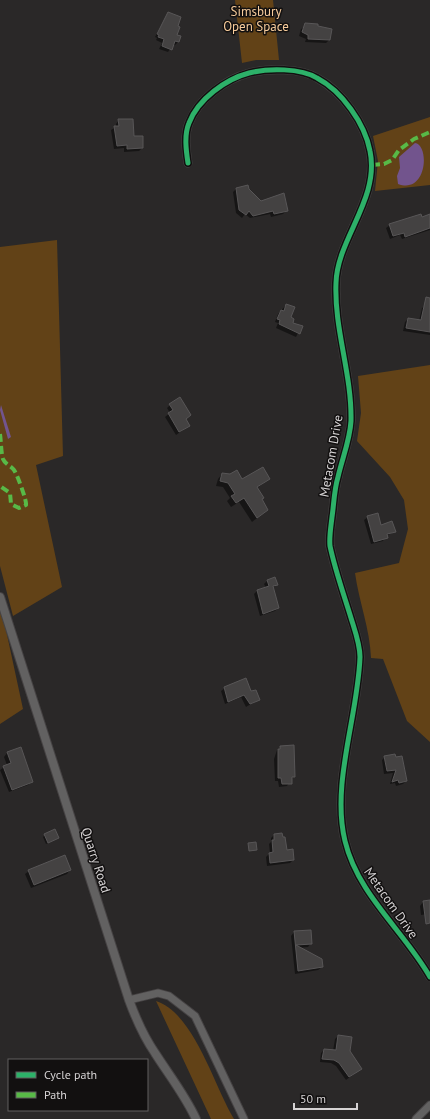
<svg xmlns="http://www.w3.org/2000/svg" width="430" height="1119" font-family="'PT Sans',sans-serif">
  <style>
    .green { fill: #624217 }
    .water { fill: #72548d }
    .shadow { fill: #0007 }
    .building { fill: #444242; stroke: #585657 }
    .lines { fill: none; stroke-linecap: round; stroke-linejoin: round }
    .minor-casing { stroke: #464344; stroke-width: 9 }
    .tertiary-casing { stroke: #464344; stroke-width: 10 }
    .minor { stroke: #626161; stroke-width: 7 }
    .tertiary { stroke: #626161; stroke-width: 8 }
    .quiet { stroke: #58b947; stroke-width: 4; stroke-dasharray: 8 4; stroke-linecap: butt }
    .cycleway-casing { stroke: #121010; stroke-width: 8 }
    .cycleway { stroke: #2db169; stroke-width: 5 }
    .labels { text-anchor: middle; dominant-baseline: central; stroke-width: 3; stroke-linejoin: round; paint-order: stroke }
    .park-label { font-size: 13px; fill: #f7cc9c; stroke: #121010 }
    .street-label { font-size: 13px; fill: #d6d3d4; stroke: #121010 }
  </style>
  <rect width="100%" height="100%" fill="#2a2828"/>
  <path class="green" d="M235,0H273L279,60H256L242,63Z
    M430,117V185L375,191L378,161L373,136Z
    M57,240L63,456L36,465L62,587L13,616L0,566V247Z
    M430,365V742L407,721L383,659L371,658C370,629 359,602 355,573L399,563L408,529L404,500L390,477L357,441L361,413L358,376Z
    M0,602L23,709L0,724Z
    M156,1001C194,1013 214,1086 234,1119H211Z"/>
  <path class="water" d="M415,143C430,145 427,195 398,184L397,176L400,168L399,157Z
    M1,405L11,437L8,439L0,410Z"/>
  <path class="shadow" d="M168,13L176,35L180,37L178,42L175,45H173L168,52L159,49L162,43L156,40L157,38L155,37Z
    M311,24L331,30L329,40L326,43L305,42L306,39L299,36L301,29Z
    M119,120L142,148L139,151L124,152V148L114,149L111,130L116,127V124Z
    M248,187L261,202L286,211L283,214L271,217L270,214L250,218L245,214L242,218L236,213L233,192L236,189Z
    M430,215V230L402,239L400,235L390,239L386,228L390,225Z
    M286,305L292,323L301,327L296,337L276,328L278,323L275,322L278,314Z
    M426,305H430V335L403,331L405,322L408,319L419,321L422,308Z
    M170,405L190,415L185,419L189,426L176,435L165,417L170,413L167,408Z
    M222,474L242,481L269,479L257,488L267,510L252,522L239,502L231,507L227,501L230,498L223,487L216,486L218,479Z
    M368,517L380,526L394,532L386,536L383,541L371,544L364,520Z
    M268,580L277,584L273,588L278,608L275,611L260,616L254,594L258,590L266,588L264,584Z
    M225,688L251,693L259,699L246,707L241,697L225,704L221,691Z
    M280,747L294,776L287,786L279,787L278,781H275L274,759L277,750Z
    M20,748L32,782L28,785L9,792L0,770L7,765L4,757L7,753Z
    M385,757L406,781L403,784L396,786L395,783L390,784L393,773L384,774L382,760Z
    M281,834L286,851L293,860L290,863L267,866L266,857L270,853L269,844L271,842V838L274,835Z
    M45,835L57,838L46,844L43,837Z
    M70,870L67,874L31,888L25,874L29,871Z
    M430,901V925L428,914L421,915L420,906L423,902Z
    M294,932L311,943L308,947L298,948L322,967L318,970L295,974L291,936Z
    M338,1036L349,1051L357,1072L346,1080L336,1066L331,1063L320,1062L321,1053L324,1050L333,1051L335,1039Z"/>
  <path class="building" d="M168,12L181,17L178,26L180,27L177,35L181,36L179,42L175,41L172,50L162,46L164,39L158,37L159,35L157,34Z
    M305,23L318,24V26L332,29L330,40L308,39V35L302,32Z
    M118,119H133L134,136H143V148L127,149V145L117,146L114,126H119Z
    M248,185L249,189L261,201L284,193L288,211L274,214L273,211L253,216L249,211L246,215L239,210L236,188Z
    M421,214L422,217L430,214V228L405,237L404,233L393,236L389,224Z
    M426,297L430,298V332L406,328L408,318L421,320Z
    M286,304L295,307L291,317L294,319L293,323L303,326L300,334L279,324L280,320L277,319L281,310L284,311Z
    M180,397L191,415L186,419L190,426L179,432L168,413L173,410L169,404Z
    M263,467L270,479L257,487L264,498L262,499L268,510L257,518L244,498L236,503L231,496L235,494L228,483L220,481L222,473L230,474L237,470L242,479Z
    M378,513L381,525L392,521L396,532L387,534L388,538L374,542L367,516Z
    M275,577L278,585L273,586L279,608L263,614L257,590L269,586L267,580Z
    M246,678L251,691L256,690L260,700L250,704L244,695L228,702L224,687Z
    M294,745L295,777H292V784H282L281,778H278V749H280V746Z
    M21,747L33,782L12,790L3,766L11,763L7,752Z
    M395,754L396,757L402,756L407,781L399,783L398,780L392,782L396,770L387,771L384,756Z
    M55,829L59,838L48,843L44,834Z
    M282,833L283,837H285L287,850L293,849L294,860L270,863L269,853L273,852L272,840H274V834Z
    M256,842L257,850L249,851L248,843Z
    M65,855L71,870L34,885L28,870Z
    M430,900V923L426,924L423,901Z
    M311,930L312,944L296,945L322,959L323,967L298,971L294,931Z
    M338,1035L352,1037L350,1051L362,1069L349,1077L339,1063L334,1060L322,1059L324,1049L336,1050Z"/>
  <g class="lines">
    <defs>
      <path id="minor" d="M188,163C186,150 184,135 189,123C198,99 226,79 249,73C268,68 301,68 317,78C342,91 365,124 370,151C380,199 337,239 336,283C334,329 352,374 351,421C350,440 342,459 338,477C334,490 334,504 332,517C331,526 329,537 330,546C335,570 344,595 351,618C355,631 360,644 360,657C358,716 331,784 345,841C358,895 404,931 430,977
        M129,1000L158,993L169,996L195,1016L244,1119
        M416,1119L430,1105"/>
      <path id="tertiary" d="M0,597L129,1000C136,1019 144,1037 155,1053C169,1075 185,1095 196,1119"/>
    </defs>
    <use href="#minor" class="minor-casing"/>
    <use href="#tertiary" class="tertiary-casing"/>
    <use href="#minor" class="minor"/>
    <use href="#tertiary" class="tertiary"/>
    <path class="quiet" d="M372,165L384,164L392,160L399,150L414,139L430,132
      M0,434C1,440 1,453 3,459C5,464 11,466 14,470C17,474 27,501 26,505L19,508L11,504L10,493L0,486"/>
    <defs>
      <path id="cycleway" d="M188,163C186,150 184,135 189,123C198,99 226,79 249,73C268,68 301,68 317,78C342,91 365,124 370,151C380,199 337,239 336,283C334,329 352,374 351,421C350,440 342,459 338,477C334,490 334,504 332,517C331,526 329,537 330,546C335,570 344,595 351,618C355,631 360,644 360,657C358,716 331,784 345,841C358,895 404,931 430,977"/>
    </defs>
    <use href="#cycleway" class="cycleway-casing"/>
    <use href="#cycleway" class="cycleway"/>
  </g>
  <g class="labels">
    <g class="park-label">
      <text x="256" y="11">Simsbury<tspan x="256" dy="15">Open Space</tspan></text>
    </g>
    <g class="street-label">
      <text transform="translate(331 456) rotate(-80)">Metacom Drive</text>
      <text transform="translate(96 860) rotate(72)">Quarry Road</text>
      <text transform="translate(391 903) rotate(55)">Metacom Drive</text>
    </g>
  </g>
  <rect x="8" y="1059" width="140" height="52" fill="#121010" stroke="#605e5e"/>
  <rect x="16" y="1072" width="20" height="6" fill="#2db169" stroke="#605e5e"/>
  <text x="44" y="1079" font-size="12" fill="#d6d3d4">Cycle path</text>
  <rect x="16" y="1092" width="20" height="6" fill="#58b947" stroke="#605e5e"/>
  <text x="44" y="1099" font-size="12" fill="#d6d3d4">Path</text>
  <path d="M294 1103v6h63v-6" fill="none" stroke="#d6d3d4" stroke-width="2"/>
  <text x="300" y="1103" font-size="12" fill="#d6d3d4" stroke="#121010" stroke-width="3" paint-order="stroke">50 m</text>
</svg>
